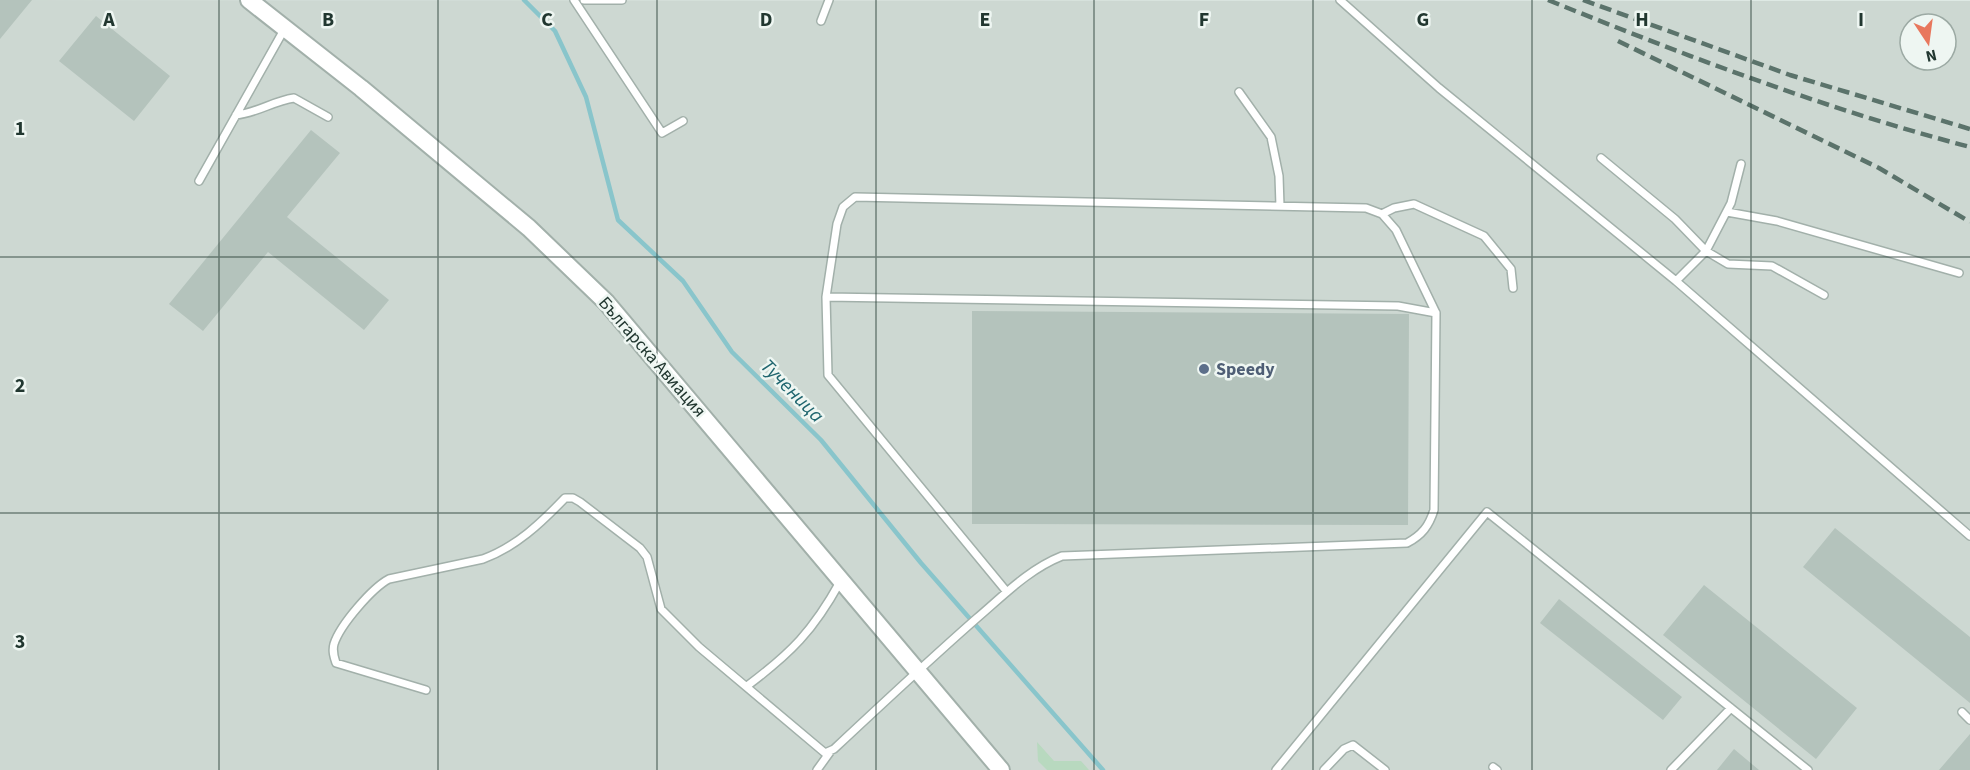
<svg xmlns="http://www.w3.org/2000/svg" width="1970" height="770" font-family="'Source Sans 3',sans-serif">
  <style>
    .built { fill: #cdd8d2; fill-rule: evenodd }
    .green { fill: #b8d9bf }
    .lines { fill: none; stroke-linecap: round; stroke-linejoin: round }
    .stream { stroke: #89c5cb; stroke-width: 4.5 }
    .building { fill: #b4c3bc }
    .service-casing { stroke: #a2b0aa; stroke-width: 10 }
    .tertiary-casing { stroke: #a2b0aa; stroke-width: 20 }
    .service { stroke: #fff; stroke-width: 7 }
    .tertiary { stroke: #fff; stroke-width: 16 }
    .rail { stroke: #5b736b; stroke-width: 4.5; stroke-dasharray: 12 6; stroke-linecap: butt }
    .grid { fill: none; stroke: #213730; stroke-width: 1.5; stroke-opacity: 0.55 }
    .service-dot { fill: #5c6f8a; stroke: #eef6f2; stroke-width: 2 }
    .labels { text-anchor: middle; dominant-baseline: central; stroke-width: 5; stroke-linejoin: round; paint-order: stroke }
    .street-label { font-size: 18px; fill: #213730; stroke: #eef6f2 }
    .service-label { font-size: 18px; font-weight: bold; fill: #4e5e75; stroke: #eef6f2; text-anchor: start }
    .water-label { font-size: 20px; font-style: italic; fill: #20666f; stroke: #eef6f2 }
    .grid-label { font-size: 20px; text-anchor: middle; font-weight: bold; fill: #213730; stroke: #eef6f2; stroke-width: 5; stroke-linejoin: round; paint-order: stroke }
  </style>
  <rect width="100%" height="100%" fill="#dee9e4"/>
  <path class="built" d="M0,0L1970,1V770H0ZM1910,24H1946V60H1910Z"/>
  <path class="green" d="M1037,742L1054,761H1081L1089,770H1047L1038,761Z"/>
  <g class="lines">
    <path class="stream" d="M524,0L555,31L586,97L618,220L683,281L732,352L821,440L921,563L1103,770"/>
  </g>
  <path class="building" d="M0,0H32L0,39Z
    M96,16L170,76L134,121L59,61Z
    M311,130L340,153L287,217L389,300L364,330L268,252L203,331L169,304Z
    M972,311L1409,314L1408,525L972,524Z
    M1835,528L1970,637V703L1803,567Z
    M1704,585L1857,708L1816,759L1663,635Z
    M1559,599L1682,697L1663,720L1540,623Z
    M1970,734V770H1939Z
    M1734,749L1759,770H1717Z"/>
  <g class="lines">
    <defs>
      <path id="service" d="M574,0L662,133L683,121
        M584,0H622
        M1340,0L1439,88L1676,281L1970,536
        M821,21L829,0
        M1239,92L1271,137L1279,176L1280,206
        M236,115C257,113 273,101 294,98L328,117
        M1601,158L1675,219L1706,251L1728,264L1772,266L1824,295
        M199,181L285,28
        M1727,212L1777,221L1959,273
        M1382,214L1394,208L1414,204L1484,236L1511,269L1513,288
        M1676,281L1706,251L1731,203L1741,164
        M826,297L1398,306L1436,313
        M747,686C791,653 813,631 840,582
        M426,690L336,663C334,657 332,651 334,644C340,625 372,588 389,579L483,559C516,547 541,523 565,498H573L580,502L640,548L647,557L661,609L699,647L825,753L834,749C881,705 928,661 977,618C1004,595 1029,569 1062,556L1407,543C1422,535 1429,526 1434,510L1436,313L1396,230L1382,214L1366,208L855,197L843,207L837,224L826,297L828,375L1007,592
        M1962,712L1970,720
        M1493,767L1497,770
        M817,770L830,752
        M1276,770L1487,512L1808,770
        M1324,770L1344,749L1353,745L1385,770
        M1671,770L1731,708"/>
      <path id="tertiary" d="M249,0L361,88L529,228L606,302L1001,770"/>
    </defs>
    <use href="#service" class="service-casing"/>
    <use href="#tertiary" class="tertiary-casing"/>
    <use href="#service" class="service"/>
    <use href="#tertiary" class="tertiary"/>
    <path class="rail" d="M1548,0C1686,56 1826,109 1970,147
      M1583,0L1790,75L1970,129
      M1618,41L1879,168L1970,222"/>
  </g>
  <path class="grid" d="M219,0V770M438,0V770M657,0V770M876,0V770M1094,0V770M1313,0V770M1532,0V770M1751,0V770M0,257H1970M0,513H1970"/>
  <circle class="service-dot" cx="1204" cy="369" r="6"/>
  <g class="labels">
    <g class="street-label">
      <text transform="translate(652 357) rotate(49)">Българска Авиация</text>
    </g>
    <g class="service-label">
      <text x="1216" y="369">Speedy</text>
    </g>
    <g class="water-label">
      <text transform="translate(792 391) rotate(45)">Тученица</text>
    </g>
  </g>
  <g class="grid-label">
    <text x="109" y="26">A</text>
    <text x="328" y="26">B</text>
    <text x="547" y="26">C</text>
    <text x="766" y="26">D</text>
    <text x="985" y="26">E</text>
    <text x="1204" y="26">F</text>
    <text x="1423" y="26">G</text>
    <text x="1642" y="26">H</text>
    <text x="1861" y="26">I</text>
    <text x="20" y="135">1</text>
    <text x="20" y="392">2</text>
    <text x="20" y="648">3</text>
  </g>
  <g transform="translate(1928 42) rotate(167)"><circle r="28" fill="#eef6f2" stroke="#9caaa4" stroke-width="1.5"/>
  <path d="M0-4.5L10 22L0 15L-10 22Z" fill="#e8775d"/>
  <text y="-9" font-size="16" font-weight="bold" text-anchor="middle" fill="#213730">N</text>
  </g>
</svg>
